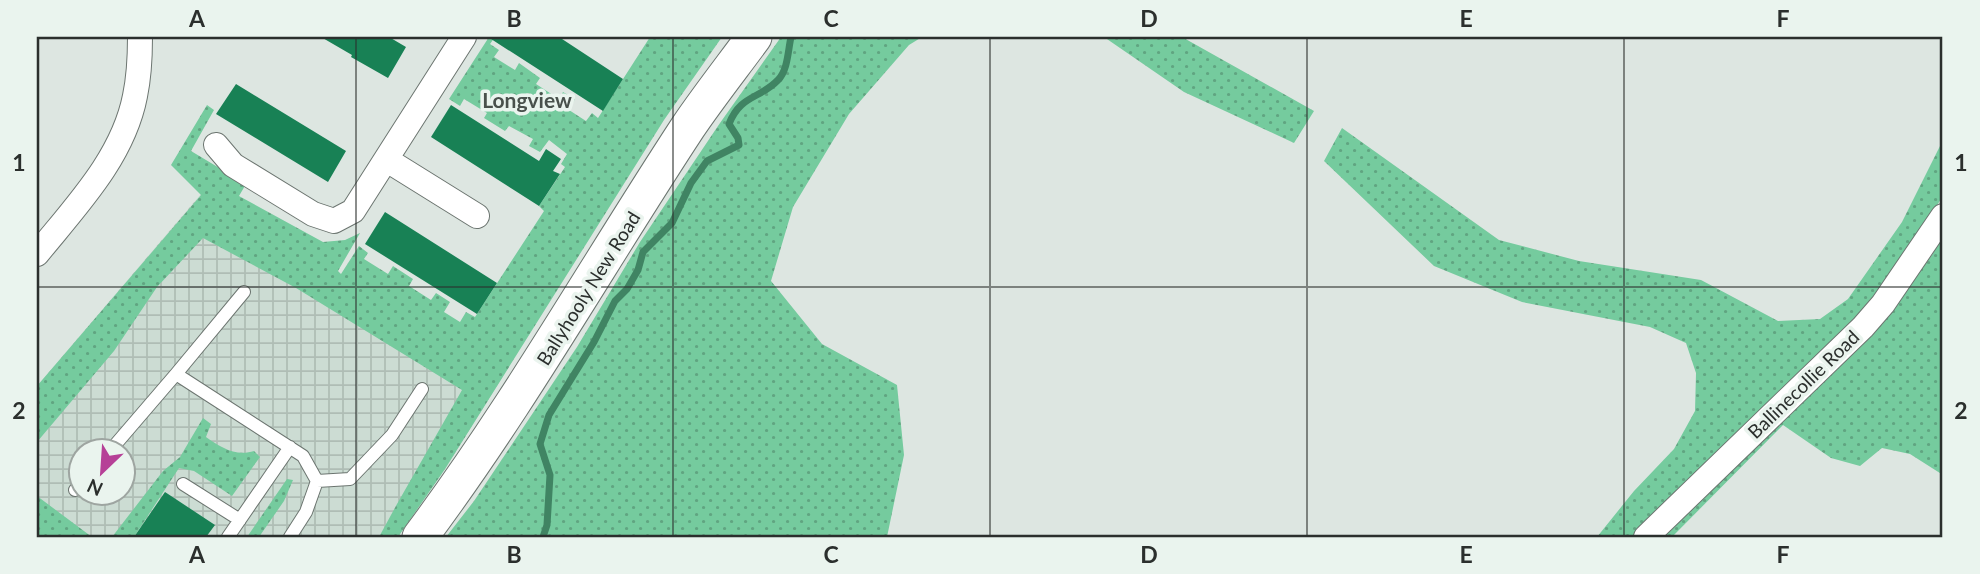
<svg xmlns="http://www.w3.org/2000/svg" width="1980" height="574" font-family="Lato,sans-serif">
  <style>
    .industrial { fill: url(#industrial-grid); fill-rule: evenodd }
    .grass { fill: url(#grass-dots) }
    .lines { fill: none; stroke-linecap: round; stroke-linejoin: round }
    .stream { stroke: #408463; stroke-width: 7 }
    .building { fill: #188155 }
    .lane-casing { stroke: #6c7570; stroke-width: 14 }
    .street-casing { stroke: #6c7570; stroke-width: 26 }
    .secondary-casing { stroke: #6c7570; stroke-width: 37 }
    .lane { stroke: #fff; stroke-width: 12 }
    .street { stroke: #fff; stroke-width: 24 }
    .secondary { stroke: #fff; stroke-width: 35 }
    .grid { fill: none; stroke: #2b2f2d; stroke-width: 2; stroke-opacity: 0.55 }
    .labels { text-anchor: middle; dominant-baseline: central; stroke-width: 7; stroke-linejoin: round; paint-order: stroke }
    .street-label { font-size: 19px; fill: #2b2f2d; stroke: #eaf4ee }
    .neighbourhood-label { font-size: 21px; font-weight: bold; fill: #49514c; stroke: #eaf4ee }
    .neatline { fill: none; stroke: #2b2f2d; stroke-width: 2.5 }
    .grid-label { font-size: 23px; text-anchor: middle; font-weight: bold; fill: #2b2f2d }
  </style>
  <defs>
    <pattern id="industrial-grid" width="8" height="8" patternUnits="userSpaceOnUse" patternTransform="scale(1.75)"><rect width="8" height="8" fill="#ccdcd3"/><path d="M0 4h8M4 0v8" fill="none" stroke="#afbdb5"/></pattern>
    <pattern id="grass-dots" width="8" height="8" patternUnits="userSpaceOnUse" patternTransform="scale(1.75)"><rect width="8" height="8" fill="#75cb9e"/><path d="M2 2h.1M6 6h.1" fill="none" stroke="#60a581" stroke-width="1.8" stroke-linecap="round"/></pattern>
  </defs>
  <rect width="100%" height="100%" fill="#dde6e1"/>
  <path class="industrial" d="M201,194L337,272L503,376L445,469L398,537H37V386ZM80,452H122V494H80Z"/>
  <path class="grass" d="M489,37H495L490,44L499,50L494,57L515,70L519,63L540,78L536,84L559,99L563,92L575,99L569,110L586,121L592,113L598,118L650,37H722L664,120L445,469L398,537H379L397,504L462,390L296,288L203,238L157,287L114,351L37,442V386L201,195L171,165L207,105L214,110L191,151L246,184L239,196L323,242L345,240L360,233L338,271L341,274L359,246L368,253L364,259L388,274L393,266L413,279L409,286L431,300L436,293L450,302L444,312L460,322L466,312L475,317L544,211L539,206L565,167L561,164L567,154L549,140L540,152L529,146L533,139L509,126L505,131L484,118L487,113L464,99L460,106L449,99Z
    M781,37H922L909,45L849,114L793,207L771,281L822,344L897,385L904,455L887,537H446L474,501L577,347L640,242L720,123Z
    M1104,37H1182L1314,111L1294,143L1184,92Z
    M1342,128L1499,240L1579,261L1701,280L1778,321L1820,319L1848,299L1902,222L1943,140V195L1920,236L1876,301L1632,537H1597L1634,491L1674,449L1695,411L1696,373L1686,343L1650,327L1522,302L1434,266L1324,161Z
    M1943,234V475L1910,454L1882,448L1860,466L1831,458L1783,425L1672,537H1660L1876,328L1932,255Z
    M203,418L211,424L206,437C220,447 236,457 254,451L260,457L232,496L194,471L179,468L134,537H112L163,471L180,457Z
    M287,479L293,480L284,501L259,537H247Z
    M37,496L92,537H37Z"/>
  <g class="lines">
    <path class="stream" d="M543,537L547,525L550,475L540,444L549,415L594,342L615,301L627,289L638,270L643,252L672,223L691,183L707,161L739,145L738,138L729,124C740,95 760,99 778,80C788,70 788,50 791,37"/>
  </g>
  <path class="building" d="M321,37H389L406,47L388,78L351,57L352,55Z
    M488,37H559L623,79L603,111Z
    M236,84L346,151L328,182L216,114Z
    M451,105L539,161L546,149L561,159L553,171L560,174L539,206L431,137Z
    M385,212L497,283L477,314L365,244Z
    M165,492L215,525L206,537H134Z"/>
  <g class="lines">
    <defs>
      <path id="lane" d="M176,374L303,456L317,481L306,512L290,537
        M109,452L176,374L244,292
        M317,481L350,479L392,435L422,389
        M183,484L240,520
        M75,490L80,484
        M228,537L290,447"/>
      <path id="street" d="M216,145L233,165L313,214L334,221L353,211L464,37
        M387,160L477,216
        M37,254C75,207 123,158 135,96C139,77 140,56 140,37
        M1646,537L1863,327L1883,304L1943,216"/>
      <path id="secondary" d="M420,537C518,406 598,264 688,127C709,96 732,67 754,37"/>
    </defs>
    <use href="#lane" class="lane-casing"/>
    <use href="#street" class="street-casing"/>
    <use href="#secondary" class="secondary-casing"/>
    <use href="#lane" class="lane"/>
    <use href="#street" class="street"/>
    <use href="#secondary" class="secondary"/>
  </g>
  <path class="grid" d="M356,37V537M673,37V537M990,37V537M1307,37V537M1624,37V537M37,287H1943"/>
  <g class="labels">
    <g class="street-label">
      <text transform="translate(588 288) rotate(-58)">Ballyhooly New Road</text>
      <text transform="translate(1803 384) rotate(-44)">Ballinecollie Road</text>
    </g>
    <g class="neighbourhood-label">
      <text x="527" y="99">Longview</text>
    </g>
  </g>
  <rect width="1980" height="574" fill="none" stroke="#eaf4ee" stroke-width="77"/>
  <g transform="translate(102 472) rotate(205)"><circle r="33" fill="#eaf4ee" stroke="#9ea5a1" stroke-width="2"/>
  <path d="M0-5L12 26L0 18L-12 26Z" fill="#b64097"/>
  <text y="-10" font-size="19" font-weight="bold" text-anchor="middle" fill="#2b2f2d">N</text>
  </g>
  <rect x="38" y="38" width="1903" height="498" class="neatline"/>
  <g class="grid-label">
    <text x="197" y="27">A</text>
    <text x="514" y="27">B</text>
    <text x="831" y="27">C</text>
    <text x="1149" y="27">D</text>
    <text x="1466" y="27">E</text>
    <text x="1783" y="27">F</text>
    <text x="19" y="171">1</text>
    <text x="1961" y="171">1</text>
    <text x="19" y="419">2</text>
    <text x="1961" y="419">2</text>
    <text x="197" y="563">A</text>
    <text x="514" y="563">B</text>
    <text x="831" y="563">C</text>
    <text x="1149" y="563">D</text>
    <text x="1466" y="563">E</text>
    <text x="1783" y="563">F</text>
  </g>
</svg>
